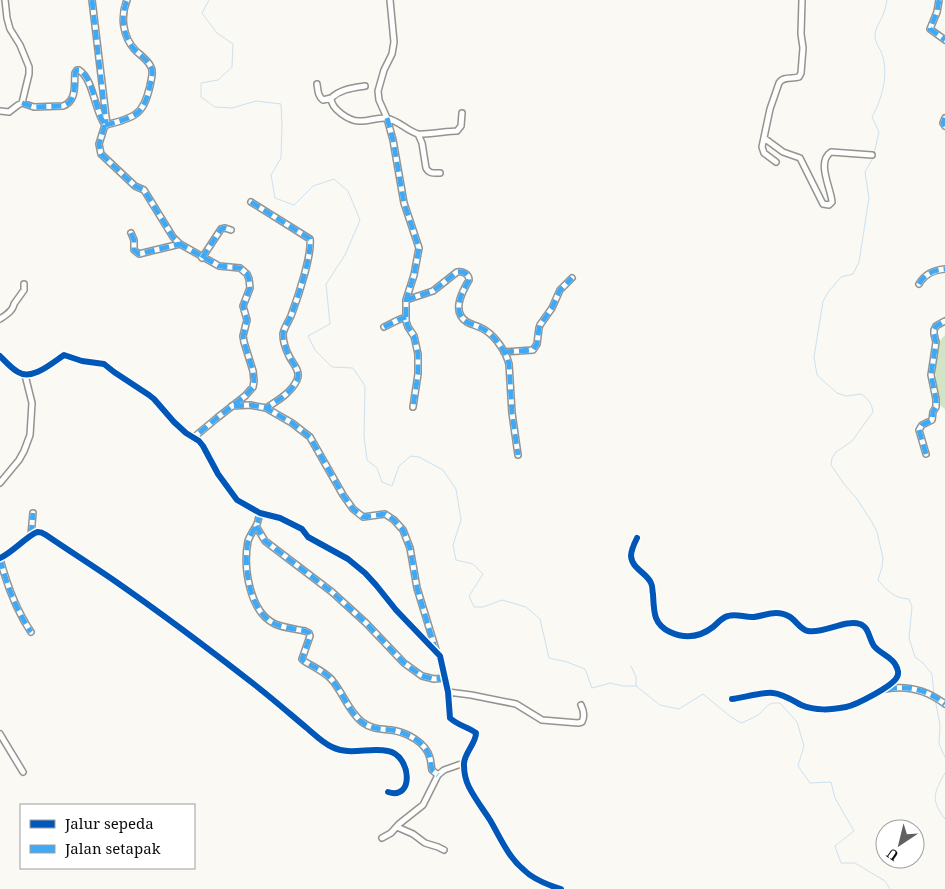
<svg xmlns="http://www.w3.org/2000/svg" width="945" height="889" font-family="'Noto Serif',serif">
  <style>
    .forest { fill: #d2e4c4 }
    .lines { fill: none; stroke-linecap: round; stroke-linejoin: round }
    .stream { stroke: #cce1f0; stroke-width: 1 }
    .street-casing { stroke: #949391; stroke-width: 8 }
    .street { stroke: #fefefd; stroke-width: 5 }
    .quiet { stroke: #3fa9f5; stroke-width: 5; stroke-dasharray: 10 5; stroke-linecap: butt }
    .cycleway-casing { stroke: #fff; stroke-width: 9 }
    .cycleway { stroke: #0057b8; stroke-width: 6 }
  </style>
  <rect width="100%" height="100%" fill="#faf9f3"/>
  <path class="forest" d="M945,335V409L938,404C938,386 929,348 945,335Z"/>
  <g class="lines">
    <path class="stream" d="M209,0L202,13L217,33L233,44L232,67L218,80L201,83V97L215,107L232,108L256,101L281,104L282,126L281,158L271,175L275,198L294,205L313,186L334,179L348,191L360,220L345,255L326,284L330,324L308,336L315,350L332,367L353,368L365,386L364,436L367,460L377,468L382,482L392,486L399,466L411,456L419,457L443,470L456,489L461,520L453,545L456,560L473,564L483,574L469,596L474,607H483L502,600L526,607L540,619L549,658L567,662L585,669L592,688L610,683L623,686H636
      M887,0C886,5 885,10 883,15C880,22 875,28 875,36C875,43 880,48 882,54C889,74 882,99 872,117L879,132L873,158L865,172L869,198L859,262L853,274L841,277L829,291L823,301L814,357L817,375L837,393L846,396L861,394C868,398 872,404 873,412L852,441L836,452L832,458L831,465L844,484L857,499L872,522L877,532L883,558L882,567L878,580C888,591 893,598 909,599L912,607L909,638L915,657L923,663L932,674L934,695
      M631,666L636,677V686L660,705L679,709L703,694L731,717L741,723C746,721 751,719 756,716C767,710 764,702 780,703L797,722L804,746L798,766L810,783L831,782L835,798L854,831L835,846L841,863H855L885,881L890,889
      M935,699L940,725L939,744L945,757
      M945,773C934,793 930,799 945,819"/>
    <defs>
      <path id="street" d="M5,0L7,18L10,29L20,45L29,67V74L22,103
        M92,0L107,125
        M390,0L394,42L392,54L384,70L378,91L379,100L387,118L393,140L404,203L419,248L414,275L406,300V321L408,327L414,336L418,354V374L413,407
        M939,0L937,12L930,29L945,40
        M317,84C318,91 318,96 323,100L331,98
        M365,86C352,88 341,89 331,98C331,109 349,121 359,121C368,122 377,117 386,118C398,120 407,131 418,134C423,135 449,131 457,131L461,126L462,113
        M0,111L9,112L18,105L22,103L34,107L63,106C77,101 74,85 75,73L77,70H79C94,80 94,110 105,125
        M945,118L943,123L945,126
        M105,125L99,144L101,154L135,186L144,190L173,237L180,244L219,266L240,268L247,274L249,279L250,288L243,306L247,320L243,336L244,342L253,371L254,381L253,387L245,396L217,418L193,438
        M105,125C114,123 130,119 137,113C145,107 148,94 150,86C151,79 154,73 151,67C148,60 140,55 135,50C123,37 120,17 127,0
        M418,134L422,143L426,168C429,174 434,173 440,173
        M764,138L783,152L800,158L823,204L829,205L832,202C831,188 816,162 831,152L872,155
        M776,162L764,153L762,147L770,109L779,83C783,76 792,79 799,77L801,73L803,48L801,34L802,0
        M251,202L310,239C312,255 298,297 292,313C290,320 284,327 283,334C283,341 286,350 289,356C293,364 301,371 297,380C291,393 277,401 266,408
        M131,233L134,240V250L139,254L180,244
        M202,258L221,229L225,228L231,230
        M919,284C925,274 933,270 945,269
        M406,300L433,291L457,272C463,271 469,274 469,280C462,292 451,312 467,322C472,325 479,326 485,330C496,337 506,352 509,364L512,413L518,455
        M0,319C6,315 13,311 14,304L24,290V284
        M384,327L398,320L406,317
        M504,352L533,350L537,344L539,328L540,325L552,308L560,290L572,278
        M0,356C5,361 11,368 18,372C32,381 52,363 64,355L82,361L104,364L114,372L149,395L154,399L174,422L186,433L199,441L203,446L218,474L237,500L260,513L280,518L302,529L308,537L348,559L365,573L376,585L396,610L440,656L448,692L450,718C457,725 468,727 476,733C476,744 463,754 464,765C464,772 466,781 469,787C475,799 483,809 490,820C500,837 508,857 524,870C534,880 548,885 561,889
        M232,406L250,405L266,408L292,423L310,437L343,495L353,509L363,517L385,514L394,520L403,530L410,548L417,588L436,650
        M926,454L919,430L922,425L932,420L933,412L936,407V399L931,375L936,342L934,334V330L936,326L945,321
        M0,483L19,460L24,451L30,435L32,403L25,375
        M260,513C259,517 258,521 257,524C254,530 250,535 248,541C243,566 249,612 275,624C284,628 296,629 305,631L309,633L310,636L302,659L304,661C313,667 324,671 332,680C343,693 349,712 362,722C371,729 380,729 391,730C406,732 426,742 430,758C431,761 431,766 432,770L438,775
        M256,526L265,541L332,592L366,623L404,663L422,676L434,679L445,678
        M31,535L33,513
        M637,538C634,544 631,550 631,556C632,569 647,573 651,583C653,587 652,590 653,594C654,611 653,624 670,632C685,639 700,637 713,627C718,623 721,618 728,616C737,613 745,618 754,617C761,616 769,613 776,613C795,613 797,629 808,631C824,634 845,619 860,624C869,627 869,639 874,646C880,654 893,657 896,666C898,669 899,674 897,677C893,686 856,705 846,707C830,710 816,711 801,705C792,700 783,694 773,693C765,691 742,698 732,699
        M0,558C12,553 30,533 38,532C42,532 43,533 46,535C68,550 90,564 112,579C161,613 209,649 255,685C273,699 290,714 308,729C315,735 323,743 332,747C350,756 369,747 388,751C411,755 415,801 388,792
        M0,559C7,585 16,610 31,632
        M885,689C907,685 927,690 945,704
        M448,692L471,695L516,704L542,720L578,723L582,722C585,716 584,711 581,705
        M0,734L23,772
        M397,827L413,834L425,843L438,847L444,850
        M382,838L391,833L399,824L423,805L438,775L444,770L464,763"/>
    </defs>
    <use href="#street" class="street-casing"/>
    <use href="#street" class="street"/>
    <path class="quiet" d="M92,0L106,122
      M939,0L937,12L930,29L945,40
      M22,103L34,107L63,106C77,101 74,85 75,73L77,70H80C95,82 94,109 105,125
      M387,118L393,140L404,203L419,248L414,275L406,300V321L408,327L414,336L418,354V374L413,407
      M945,118L943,123L945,126
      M105,125L99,144L101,154L135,186L144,190L173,237L180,244L219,266L240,268L247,274L249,279L250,288L243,306L247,320L243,336L244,342L253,371L254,381L253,387L245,396L217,418L193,438
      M105,125C114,123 130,119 137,113C145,107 148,94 150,86C151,79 154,73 151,67C148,60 140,55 135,50C123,37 120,17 127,0
      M251,202L310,239C312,255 298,297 292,313C290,320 284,327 283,334C283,341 286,350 289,356C293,364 301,371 297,380C291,393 277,401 266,408
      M131,233L134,240V250L139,254L180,244
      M202,258L221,229L225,228L231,230
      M919,284C925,274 933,270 945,269
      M406,300L433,291L457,272C463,271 469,274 469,280C462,292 451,312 467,322C472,325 479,326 485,330C496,337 506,352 509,364L512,413L518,455
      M384,327L398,320L406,317
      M504,352L533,350L537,344L539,328L540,325L552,308L560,290L572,278
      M234,406L250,405L266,408L292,423L310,437L343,495L353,509L363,517L385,514L394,520L403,530L410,548L417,588L435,648
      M926,454L919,430L922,425L932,420L933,412L936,407V399L931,375L936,342L934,334V330L936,326L945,321
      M260,513C259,517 258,521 257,524C254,530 250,535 248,541C243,566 249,612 275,624C284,628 296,629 305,631L309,633L310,636L302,659L304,661C313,667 324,671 332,680C343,693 349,712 362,722C371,729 380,729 391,730C406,732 426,742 430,758C431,761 431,766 432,770L438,775
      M256,526L265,541L332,592L366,623L404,663L422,676L434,679L445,678
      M31,535L33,513
      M0,559C7,585 16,610 31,632
      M887,689C908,685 928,690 945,704"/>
    <defs>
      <path id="cycleway" d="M0,356C5,361 11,368 18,372C32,381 52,363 64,355L82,361L104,364L114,372L149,395L154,399L174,422L186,433L199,441L203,446L218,474L237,500L260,513L280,518L302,529L308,537L348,559L365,573L376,585L396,610L440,656L448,692L450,718C457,725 468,727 476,733C476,744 463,754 464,765C464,772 466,781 469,787C475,799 483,809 490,820C500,837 508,857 524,870C534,880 548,885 561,889
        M637,538C634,544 631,550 631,556C632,569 647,573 651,583C653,587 652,590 653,594C654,611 653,624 670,632C685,639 700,637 713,627C718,623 721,618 728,616C737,613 745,618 754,617C761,616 769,613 776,613C795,613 797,629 808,631C824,634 845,619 860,624C869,627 869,639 874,646C880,654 893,657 896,666C898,669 899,674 897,677C893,686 856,705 846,707C830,710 816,711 801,705C792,700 783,694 773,693C765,691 742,698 732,699
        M0,558C12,553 30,533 38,532C42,532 43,533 46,535C68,550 90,564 112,579C161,613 209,649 255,685C273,699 290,714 308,729C315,735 323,743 332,747C350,756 369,747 388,751C411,755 415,801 388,792"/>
    </defs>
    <use href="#cycleway" class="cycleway-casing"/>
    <use href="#cycleway" class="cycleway"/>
  </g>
  <rect x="20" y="804" width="175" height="65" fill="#ffffff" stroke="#9e9e9e"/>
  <rect x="30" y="820" width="25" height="8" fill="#0057b8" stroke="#9e9e9e"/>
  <text x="65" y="829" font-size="15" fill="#0d0d0d">Jalur sepeda</text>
  <rect x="30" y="845" width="25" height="8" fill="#3fa9f5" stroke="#9e9e9e"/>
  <text x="65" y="854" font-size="15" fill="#0d0d0d">Jalan setapak</text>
  <g transform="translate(900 844) rotate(215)"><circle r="24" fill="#ffffff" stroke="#9e9e9e"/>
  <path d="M0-4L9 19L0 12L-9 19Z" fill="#60605e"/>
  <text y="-8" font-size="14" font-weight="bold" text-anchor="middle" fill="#0d0d0d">U</text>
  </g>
</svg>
